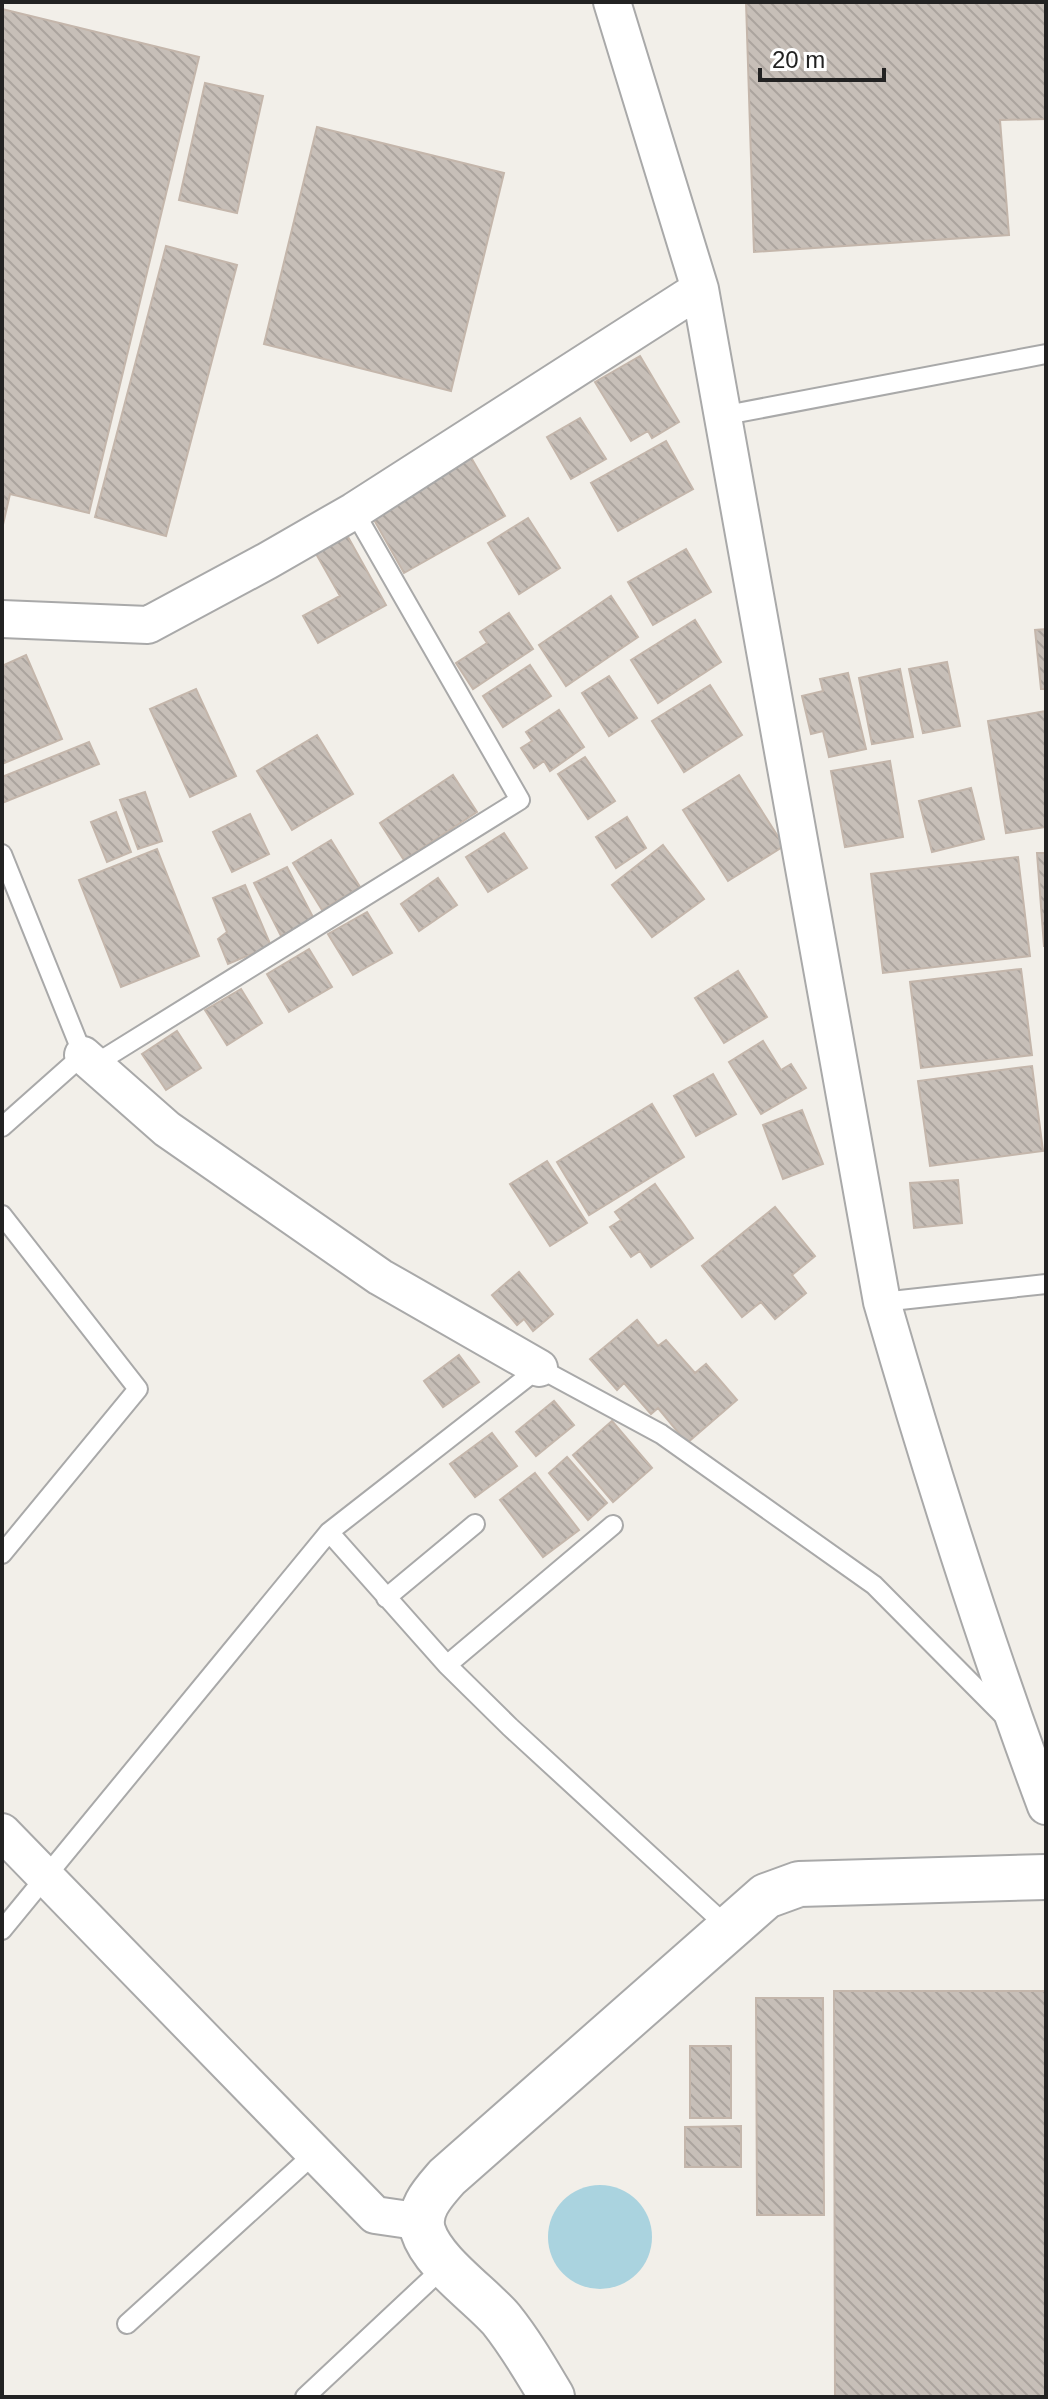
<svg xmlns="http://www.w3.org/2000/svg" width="1048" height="2399" font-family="Arial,sans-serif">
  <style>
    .water { fill: #aad3df }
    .building { fill: url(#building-back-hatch); stroke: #c4b6ab; stroke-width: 2 }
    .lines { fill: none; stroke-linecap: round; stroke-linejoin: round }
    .service-casing { stroke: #a9a9a9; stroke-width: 22 }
    .minor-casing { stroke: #a9a9a9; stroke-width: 40 }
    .tertiary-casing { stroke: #a9a9a9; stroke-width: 48 }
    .service { stroke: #fff; stroke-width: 18 }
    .minor { stroke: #fff; stroke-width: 36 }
    .tertiary { stroke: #fff; stroke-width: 44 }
  </style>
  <defs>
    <pattern id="building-back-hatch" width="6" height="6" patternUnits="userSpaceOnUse" patternTransform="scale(2)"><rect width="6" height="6" fill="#c7bfb8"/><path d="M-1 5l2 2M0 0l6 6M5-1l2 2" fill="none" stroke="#aba49e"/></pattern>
  </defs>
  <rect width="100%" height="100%" fill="#f2efe9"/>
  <path class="water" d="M548 2237a52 52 0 1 1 104 0a52 52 0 1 1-104 0Z"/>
  <path class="building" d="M746,2H1046V119L1000,120L1009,235L754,252Z
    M2,9L199,57L89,513L10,494L2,529Z
    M205,83L263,96L237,213L179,200Z
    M317,127L504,173L451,391L264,344Z
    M166,246L237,265L166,536L95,517Z
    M640,356L679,422L652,438L648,431L631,441L595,382Z
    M580,418L606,459L571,479L547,437Z
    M666,441L693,489L618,531L591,483Z
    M469,454L505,516L404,573L369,511Z
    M528,518L560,568L519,594L488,543Z
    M343,528L386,605L318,643L303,616L340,596L311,545Z
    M686,549L711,592L653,625L628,582Z
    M611,596L638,637L566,686L539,645Z
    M509,613L533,649L473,689L456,663L487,643L480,632Z
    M695,620L721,662L658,703L631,660Z
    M1046,629V689H1041L1035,630Z
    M26,655L62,739L2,764V666Z
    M947,662L960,726L923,733L909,669Z
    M530,665L551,696L503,727L483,696Z
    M900,669L913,737L872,744L859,678Z
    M848,673L866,749L829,757L823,731L811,734L802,696L823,691L820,679Z
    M609,676L637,718L609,736L582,693Z
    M710,685L742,735L684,772L652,721Z
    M196,689L236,776L190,797L150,709Z
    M559,710L584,747L550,771L544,761L534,768L521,748L532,741L526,732Z
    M1046,711V827L1006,833L988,721Z
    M317,735L353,794L292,830L257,771Z
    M89,742L99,764L2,803V777Z
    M585,757L615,801L588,819L558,774Z
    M890,761L903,837L845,847L831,771Z
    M453,775L477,812L404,860L380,823Z
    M739,775L784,846L728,881L683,810Z
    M971,788L984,839L932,852L919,801Z
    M145,792L162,841L138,849L120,800Z
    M116,812L131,852L107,862L91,822Z
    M250,814L269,854L232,872L213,832Z
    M627,817L646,848L616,868L596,837Z
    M504,833L527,868L488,892L466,857Z
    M331,840L360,887L322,910L293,863Z
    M663,845L704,899L652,937L612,885Z
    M157,849L199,956L121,987L79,880Z
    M1037,853H1046V946H1044Z
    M1018,857L1030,956L883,973L871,874Z
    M287,867L314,919L281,936L254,883Z
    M438,878L457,905L419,931L401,904Z
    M245,885L271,946L228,964L218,939L227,932L213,898Z
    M367,912L392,953L353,975L328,934Z
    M309,949L332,987L289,1012L267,974Z
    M1021,969L1032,1055L921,1068L910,982Z
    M738,971L767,1017L724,1043L695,998Z
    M241,989L262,1023L227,1045L205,1010Z
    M177,1031L201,1068L166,1090L142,1054Z
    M763,1041L781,1070L791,1064L806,1088L761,1114L729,1062Z
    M1032,1066L1043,1151L930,1166L918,1081Z
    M713,1074L736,1114L696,1136L674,1096Z
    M652,1104L684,1157L589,1215L557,1162Z
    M802,1110L823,1164L783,1179L763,1125Z
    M547,1161L587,1223L550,1246L510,1184Z
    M958,1180L962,1223L914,1228L910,1183Z
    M655,1184L693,1238L651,1267L640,1251L631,1257L610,1227L621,1220L615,1212Z
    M775,1207L815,1256L792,1275L806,1293L775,1319L761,1302L742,1317L702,1266Z
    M519,1272L553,1314L533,1331L524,1319L517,1325L492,1295Z
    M637,1320L658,1346L666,1340L695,1373L706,1364L737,1400L687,1443L658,1408L651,1414L624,1383L617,1390L590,1359Z
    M459,1355L479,1382L443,1407L424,1381Z
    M554,1401L574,1425L536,1456L516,1432Z
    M612,1421L652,1468L613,1502L573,1455Z
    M492,1433L517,1466L475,1497L450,1464Z
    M567,1457L607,1503L588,1520L549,1473Z
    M535,1473L579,1530L543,1557L500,1500Z
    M834,1991H1046V2397H835Z
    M756,1998H823L824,2215H757Z
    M690,2046H731V2118H690Z
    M741,2126V2167H685V2127Z"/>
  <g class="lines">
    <defs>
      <path id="service" d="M721,416L1046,354
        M2,854L83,1055L2,1127
        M92,1066L520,800L354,511
        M2,1215L138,1389L2,1554
        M882,1302L1046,1284
        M329,1532L447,1665L510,1727L730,1929
        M386,1598L475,1524
        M447,1665L613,1525
        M2,1930L329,1532L539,1368L661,1434L874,1585L1006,1718
        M127,2324L315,2153
        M305,2397L446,2265"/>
      <path id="minor" d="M612,2L700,289L882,1302C931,1471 984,1640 1046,1806
        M2,619L148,625L267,561L354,511L700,289
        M83,1055L167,1129L380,1277L539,1368
        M2,1832L375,2215L423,2222"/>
      <path id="tertiary" d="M552,2397C536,2370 521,2344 501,2319C479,2294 433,2263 423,2231C417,2209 434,2192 447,2177L766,1896L799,1884L1046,1877"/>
    </defs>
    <use href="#service" class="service-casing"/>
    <use href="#minor" class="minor-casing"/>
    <use href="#tertiary" class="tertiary-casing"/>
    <use href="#service" class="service"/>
    <use href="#minor" class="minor"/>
    <use href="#tertiary" class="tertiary"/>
  </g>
  <rect width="1048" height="2399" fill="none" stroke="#222222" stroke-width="8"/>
  <path d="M760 68v12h124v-12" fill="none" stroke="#222222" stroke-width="4"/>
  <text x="772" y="68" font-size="24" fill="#222222" stroke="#ffffff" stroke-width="6" paint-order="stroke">20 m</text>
</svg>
